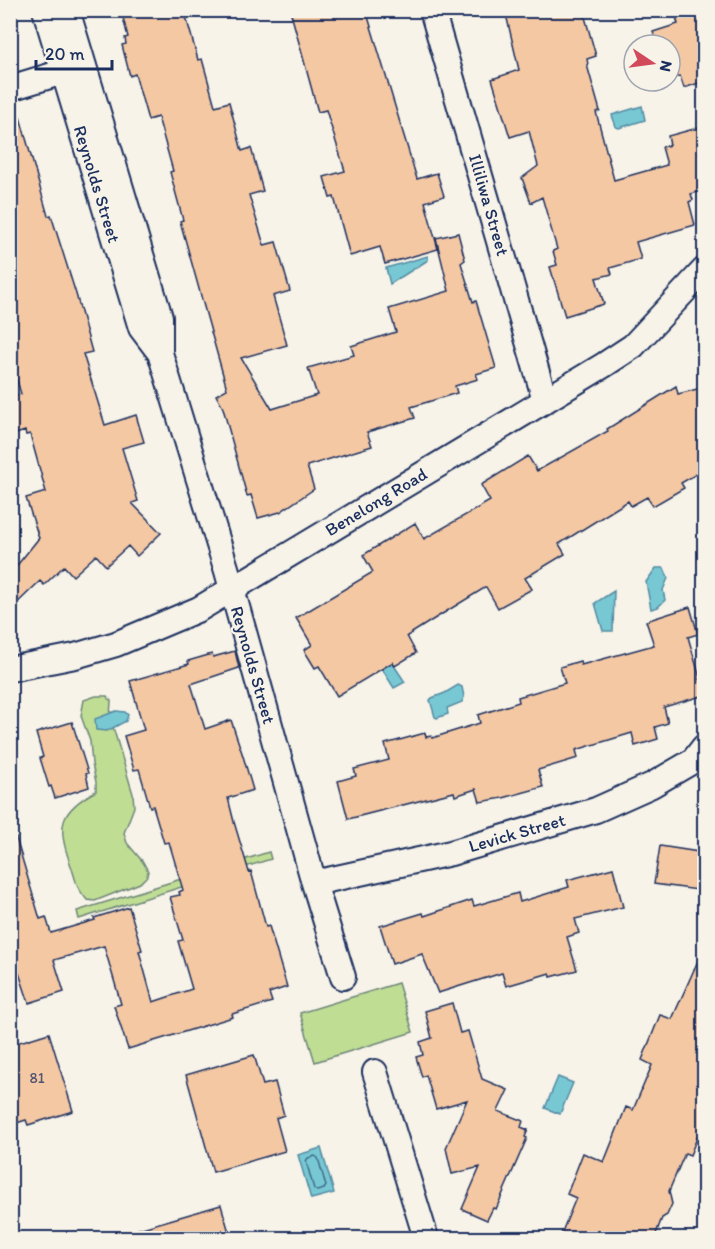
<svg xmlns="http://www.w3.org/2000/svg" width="715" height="1249" font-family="Itim,sans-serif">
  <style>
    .green { fill: #c0dd94; stroke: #6e8679; stroke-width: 1.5 }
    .water { fill: #78c8d3; stroke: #538ba4; stroke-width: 1.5 }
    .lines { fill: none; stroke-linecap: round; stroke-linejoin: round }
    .shore { stroke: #406c8d; stroke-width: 1.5 }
    .building { fill: #f5c8a4; stroke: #1b2f5e; stroke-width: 1.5 }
    .minor-casing { stroke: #1b2f5e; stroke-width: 28 }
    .minor { stroke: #f7f3e8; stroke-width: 24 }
    .labels { text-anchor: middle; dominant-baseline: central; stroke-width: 4.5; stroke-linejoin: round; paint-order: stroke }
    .number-label { font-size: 15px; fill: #525570 }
    .street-label { font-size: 18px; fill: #1b2f5e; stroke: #f7f3e8 }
  </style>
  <rect width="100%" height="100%" fill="#f7f3e8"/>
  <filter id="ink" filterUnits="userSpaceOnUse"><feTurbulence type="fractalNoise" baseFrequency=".0167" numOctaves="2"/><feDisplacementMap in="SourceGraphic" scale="12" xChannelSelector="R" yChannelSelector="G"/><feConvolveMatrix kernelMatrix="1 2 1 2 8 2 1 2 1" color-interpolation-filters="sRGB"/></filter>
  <g filter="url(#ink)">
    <path class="green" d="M96,696H107L111,701L110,717L133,794L134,807L124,833L127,843L143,862L148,871L147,876L140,883L95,901L87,900C74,884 77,882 70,863C57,826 59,811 96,791V782L92,764L90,741L81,716L84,700Z
      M269,852L271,859L79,919L77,911Z
      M398,983L413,1032L315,1062L300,1013Z"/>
    <path class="water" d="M642,106L645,120L619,128L616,127L612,115Z
      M428,256V260L390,284L386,268Z
      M656,568H664L668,578L663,590L665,600L658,607L651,609L646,582Z
      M614,591L613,631H603L595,603Z
      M389,658L405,682L394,688L379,664Z
      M458,685L462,687L464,697L462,702L447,708L448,714L437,718L435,717L430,700L432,698L445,693Z
      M116,711L125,712L128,715L126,721L107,731L96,730L95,719Z
      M558,1077L573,1083L560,1114L545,1108Z
      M321,1148L334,1193L311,1199L298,1155Z"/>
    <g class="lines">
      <path class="shore" d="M315,1156L318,1158L326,1186L324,1189L317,1191L314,1189L306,1161L308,1158Z"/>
    </g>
    <path class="building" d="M121,10H171L172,16L185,13L198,60L202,59L215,106L229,102L242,151L251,148L263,191L249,195L264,245L276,242L290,291L273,296L287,345L241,358L272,409L317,395L308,368L354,355L351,346L396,332L389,309L449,291L436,238L458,233L465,260L461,263L473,302L476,301L496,368L476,374L478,379L455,386L457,393L411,407L415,418L367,432L372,446L307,466L314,489L280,512L258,518L251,495L247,496L223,408L216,395L227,389L180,221L183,220L170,172L173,171L158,117L148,120L135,74L130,76L122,45L126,44L125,38L128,37Z
      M290,10H366L417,179L437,173L444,196L425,202L438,249L385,264L380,247L350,256L334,197L330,198L324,177L345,171L326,110L318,112Z
      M505,10H583L596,56L587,59L588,65H587L600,111L596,112L614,180L667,165L662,147L670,145L668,136L705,126V151L699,153L705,175V190L691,194L693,200L689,202L695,225L636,242L641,259L610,268L612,274L596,278L604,304L565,316L550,267L557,265L553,251L557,249L542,197L531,203L522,178L538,166L529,131L510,137L492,79L519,70Z
      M674,10H705V81L684,88L680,76L670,79V45H657L653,32L678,24Z
      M10,103H16L48,216L51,215L76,294L92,352L83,354L105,425L136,415L144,442L122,448L138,501L132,503L161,533L137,556L128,546L106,566L96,555L73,576L64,566L44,585L40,581L10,610V574L39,538L26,498L46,492L30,434L26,435L25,431L10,436V397L21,394L10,356Z
      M676,386L678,394L705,387V469L681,483L684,488L653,506L647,497L631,506L628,501L559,544L565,554L525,578L532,589L498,608L486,587L434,619L407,636L416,653L395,666L393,662L337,696L319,666L315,668L304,650L312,645L296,618L373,572L363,555L415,523L424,539L490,501L481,485L528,456L537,471L608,431L607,429Z
      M690,607L698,634L688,637L705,695L664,707L668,723L655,727L658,739L635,746L632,733L576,750L578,758L538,770L543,787L503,798L480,802L476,789L455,796L454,792L348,819L338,781L356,776L354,769L389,760L385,744L425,733L426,737L431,736L432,738L480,723L478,715L519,702L518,697L565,683L560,667L580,661L581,665L654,645L646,621Z
      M235,651L239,668L191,684L205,729L231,720L243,756L253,790L228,798L234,822L249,872L251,871L266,927L269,926L287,987L269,993L272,1002L232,1014L233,1017L128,1049L114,1006L121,1004L104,946L54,960L64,992L29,1003L10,946V839L16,838L40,919L46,917L51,933L95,920L94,918L129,907L142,950L139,951L153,1002L192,989L178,941L183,940L170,897L180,895L179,892L183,890L169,842L164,843L153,806L150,807L139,769L134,770L124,736L144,730L130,681L189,664L188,661L212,654L213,657Z
      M72,722L88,773L86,774L89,787L55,798L51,786L49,787L40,758L43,757L36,733Z
      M660,846L705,853V891L654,884Z
      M613,868L623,907L575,919L579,933L567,937L577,970L551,977L550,973L506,986L502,973L438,993L422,954L392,964L380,926L423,913L424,916L472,900L474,906L518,893L520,902L569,887L567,880Z
      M705,945V1118L690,1155L685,1153L669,1191L672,1204L667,1215L662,1218L654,1239H559L576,1198L567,1194L583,1153L604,1162L626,1107L633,1110L652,1065L642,1060L660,1015L672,1019Z
      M452,1003L460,1033L468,1031L482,1079L508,1090L498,1111L523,1121L521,1127L528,1130L525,1137L527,1138L496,1209L493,1208L487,1220L462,1209L480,1167L452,1174L446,1148L467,1100L436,1109L426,1075L422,1077L416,1057L423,1055L420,1042L432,1038L425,1011Z
      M49,1033L73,1111L28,1125L26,1120L10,1125V1045Z
      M254,1055L263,1085L275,1082L284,1115L276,1118L285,1151L213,1172L186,1075Z
      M221,1205L231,1239H126L125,1233Z"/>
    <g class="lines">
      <defs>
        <path id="minor" d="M45,10L141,328L160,353
          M67,10L160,317V353L227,571L314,883L343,977
          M432,10L545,400
          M10,88L63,72
          M10,669L75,656L116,644L199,609L604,365L633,346L704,270
          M314,883L451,853L596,810L652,785L693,761L704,747
          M375,1072L426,1238"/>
      </defs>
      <use href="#minor" class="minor-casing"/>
      <use href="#minor" class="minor"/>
    </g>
  </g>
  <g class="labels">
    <g class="number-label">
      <text x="37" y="1078">81</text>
    </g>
    <g class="street-label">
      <text transform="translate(97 184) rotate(73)">Reynolds Street</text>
      <text transform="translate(489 205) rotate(74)">Illiliwa Street</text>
      <text transform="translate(376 502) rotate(-31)">Benelong Road</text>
      <text transform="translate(253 665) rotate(74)">Reynolds Street</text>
      <text transform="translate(517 833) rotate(-16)">Levick Street</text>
    </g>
  </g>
  <rect width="715" height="1249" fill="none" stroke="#f7f3e8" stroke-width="36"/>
  <rect x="18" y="18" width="679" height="1213" fill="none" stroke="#1b2f5e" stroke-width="2" filter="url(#ink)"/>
  <g transform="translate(652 63) rotate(103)"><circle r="28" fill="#f7f3e8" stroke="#9fa5b1" stroke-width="1.5"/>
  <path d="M0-4.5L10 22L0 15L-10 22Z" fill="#d1495b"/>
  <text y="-9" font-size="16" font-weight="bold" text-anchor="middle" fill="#1b2f5e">N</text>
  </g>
  <path d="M36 60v9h76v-9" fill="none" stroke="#1b2f5e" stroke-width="3"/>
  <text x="45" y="60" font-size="18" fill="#1b2f5e" stroke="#f7f3e8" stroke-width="4.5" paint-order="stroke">20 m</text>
</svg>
